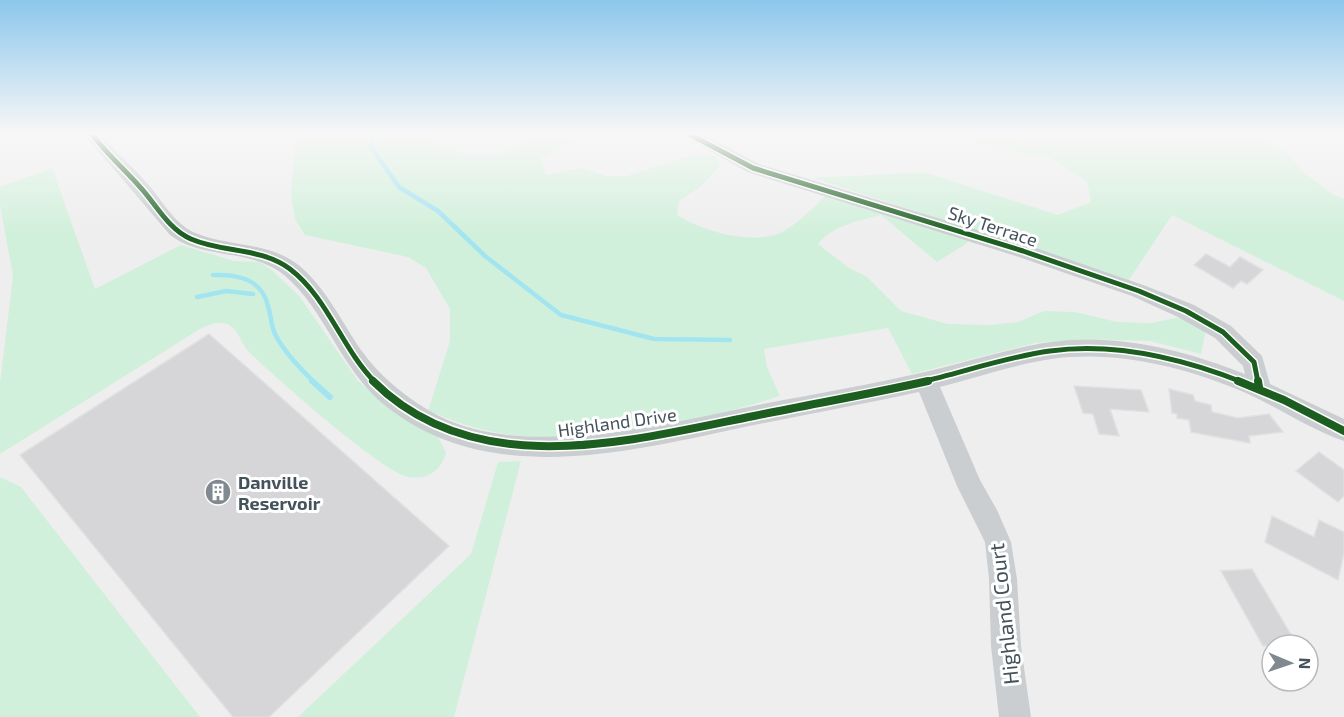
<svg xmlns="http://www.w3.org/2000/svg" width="1344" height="717" font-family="'Exo 2',sans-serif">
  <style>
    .green { fill: #d1f0db }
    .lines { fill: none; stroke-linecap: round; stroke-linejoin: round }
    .stream-far1 { stroke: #a3e4f1; stroke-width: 4.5 }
    .stream { stroke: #a3e4f1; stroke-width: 6 }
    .building { fill: #d6d6d9; stroke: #e0e0e1; stroke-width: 1.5 }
    .minor { fill: #caced0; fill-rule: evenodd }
    .cycleway-far1-casing { stroke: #fff; stroke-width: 8 }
    .cycleway-casing { stroke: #fff; stroke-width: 11 }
    .cycleway-far1 { stroke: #1b5e20; stroke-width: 5 }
    .cycleway { stroke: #1b5e20; stroke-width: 8 }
    .labels { text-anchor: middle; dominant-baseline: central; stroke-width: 6; stroke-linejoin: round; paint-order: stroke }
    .street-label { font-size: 18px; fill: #44525c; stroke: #fff }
    .poi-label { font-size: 18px; font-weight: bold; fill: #44525c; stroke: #fff; text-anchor: start }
    .near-street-label { font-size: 21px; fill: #44525c; stroke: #fff }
  </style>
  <rect width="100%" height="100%" fill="#efeeee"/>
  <path class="green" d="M296,133H426C442,152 484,162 507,151C515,147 521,139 531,137C560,133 589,133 618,133L602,138L573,142L541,159L546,175L582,168L606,176H627L693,155L717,156L720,166L700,187L679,201L677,215C702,231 756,247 784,231C800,222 813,207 827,195L912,219L969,242L937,262L881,215C859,221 833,225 818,244L849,268L866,276L901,311L948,324L990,325L1018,322L1044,311L1075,312L1117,322L1151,323L1180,317L1206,329L1201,354L1150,341L1088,339L1035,343L912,374L888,328L764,349L767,367L780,396C694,423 569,452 480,429C463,425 445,417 428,411L450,341V309L426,268L408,257L305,235L295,219L291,196Z
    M982,133H1256L1287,153L1303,172L1334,195L1344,199V301L1172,215L1129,280L813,178L924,172L1058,215L1091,202L1087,181L1052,159L971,143Z
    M52,168L95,289L181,245L234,261L260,262L274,272L300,297L358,381L412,424L437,435L446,453C441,471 428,480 408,477C383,473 272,375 249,352C242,345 239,332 231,326C222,319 209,325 200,329L0,454V383L13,276L0,205V187Z
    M521,461L454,717H298L471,554L498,462Z
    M0,477L21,487L200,717H0Z"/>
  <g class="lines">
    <path class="stream-far1" d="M372,133L371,147L399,187L438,211L485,256L561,315L654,339L730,340
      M213,275C238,274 262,279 268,306C271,315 271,325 275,334C284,352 300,368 314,382
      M197,297L226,291L253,294"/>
    <path class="stream" d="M312,381L330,397"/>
  </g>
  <path class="building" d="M1206,254L1230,267L1240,257L1263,270L1247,284L1241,281L1233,288L1194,265Z
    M209,334L449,546L269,717H233L20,455Z
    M1074,386L1141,390L1149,412L1110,409L1119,436L1099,434L1093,414L1083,413Z
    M1169,389L1193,395L1195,401L1211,405L1212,412L1238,418L1269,414L1283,432L1249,436L1250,443L1191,432L1189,420L1177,418V414L1172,413Z
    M1319,452L1344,470V496L1338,502L1296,471Z
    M1272,516L1314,537L1319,520L1344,532V553L1338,580L1265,542Z
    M1252,569L1296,643L1263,646L1221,571Z"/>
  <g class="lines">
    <path class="minor" d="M83,133H100C113,150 130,164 144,180C161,197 174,226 198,234C232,247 271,242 301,267C327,290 342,322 361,350C381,378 409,400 439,416C527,461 675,422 768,403C820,393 873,384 925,372C973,361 1020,344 1069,340C1129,336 1190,352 1245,374L1243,366L1215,338L1178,317L1132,296L1016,256L747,172L679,133H701L759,164L1030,246L1146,286L1194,305L1231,326L1262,356L1270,384L1344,419V441C1310,429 1279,408 1246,393C1185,367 1117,350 1051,359C1013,365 977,377 940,387L980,480L997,510L1011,542L1017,579L1021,646L1031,717H999L991,646L989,579L985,542L957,486L919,392C864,404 809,414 754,425C635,450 492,490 387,407C339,369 327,311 284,275C251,248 203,260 170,235Z"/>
    <defs>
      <path id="cycleway-far1" d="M91,133C106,153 124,169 140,187C156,204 168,229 191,239C223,253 260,247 290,269C328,298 342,349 375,382
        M687,133L753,168L1023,251L1139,291L1186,311L1223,332L1254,362L1258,382
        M921,382C964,372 1006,357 1050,351C1115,342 1181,358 1242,382"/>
      <path id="cycleway" d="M373,381C475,483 629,441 754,416C812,404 870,394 928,381
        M1238,381L1284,400L1344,431
        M1258,381L1259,387"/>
    </defs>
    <use href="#cycleway-far1" class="cycleway-far1-casing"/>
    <use href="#cycleway" class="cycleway-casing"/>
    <use href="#cycleway-far1" class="cycleway-far1"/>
    <use href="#cycleway" class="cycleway"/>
  </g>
  <linearGradient id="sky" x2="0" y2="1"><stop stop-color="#8cc7ec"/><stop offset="0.57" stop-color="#f8f7f7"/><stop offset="1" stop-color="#f8f7f7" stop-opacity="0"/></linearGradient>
  <rect width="1344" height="234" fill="url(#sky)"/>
  <defs>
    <symbol id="building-disc" viewBox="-11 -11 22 22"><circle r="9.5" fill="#80898f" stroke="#fff"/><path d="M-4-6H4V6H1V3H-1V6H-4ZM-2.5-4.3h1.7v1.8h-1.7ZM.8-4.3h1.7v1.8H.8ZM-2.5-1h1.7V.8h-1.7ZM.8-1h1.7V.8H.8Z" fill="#fff"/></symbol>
  </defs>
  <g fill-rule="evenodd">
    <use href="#building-disc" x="203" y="477" width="30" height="30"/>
  </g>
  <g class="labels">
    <g class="street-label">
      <text transform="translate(993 226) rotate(18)">Sky Terrace</text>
      <text transform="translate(617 422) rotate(-8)">Highland Drive</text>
    </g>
    <g class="poi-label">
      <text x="238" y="482">Danville<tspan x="238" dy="21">Reservoir</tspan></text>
    </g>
    <g class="near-street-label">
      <text transform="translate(1003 614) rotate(-96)">Highland Court</text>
    </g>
  </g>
  <g transform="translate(1290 663) rotate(92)"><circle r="28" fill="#ffffff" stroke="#b4babe" stroke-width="1.5"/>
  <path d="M0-4.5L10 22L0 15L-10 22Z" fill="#80898f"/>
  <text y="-9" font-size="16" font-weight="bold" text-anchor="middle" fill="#44525c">N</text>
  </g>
</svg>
